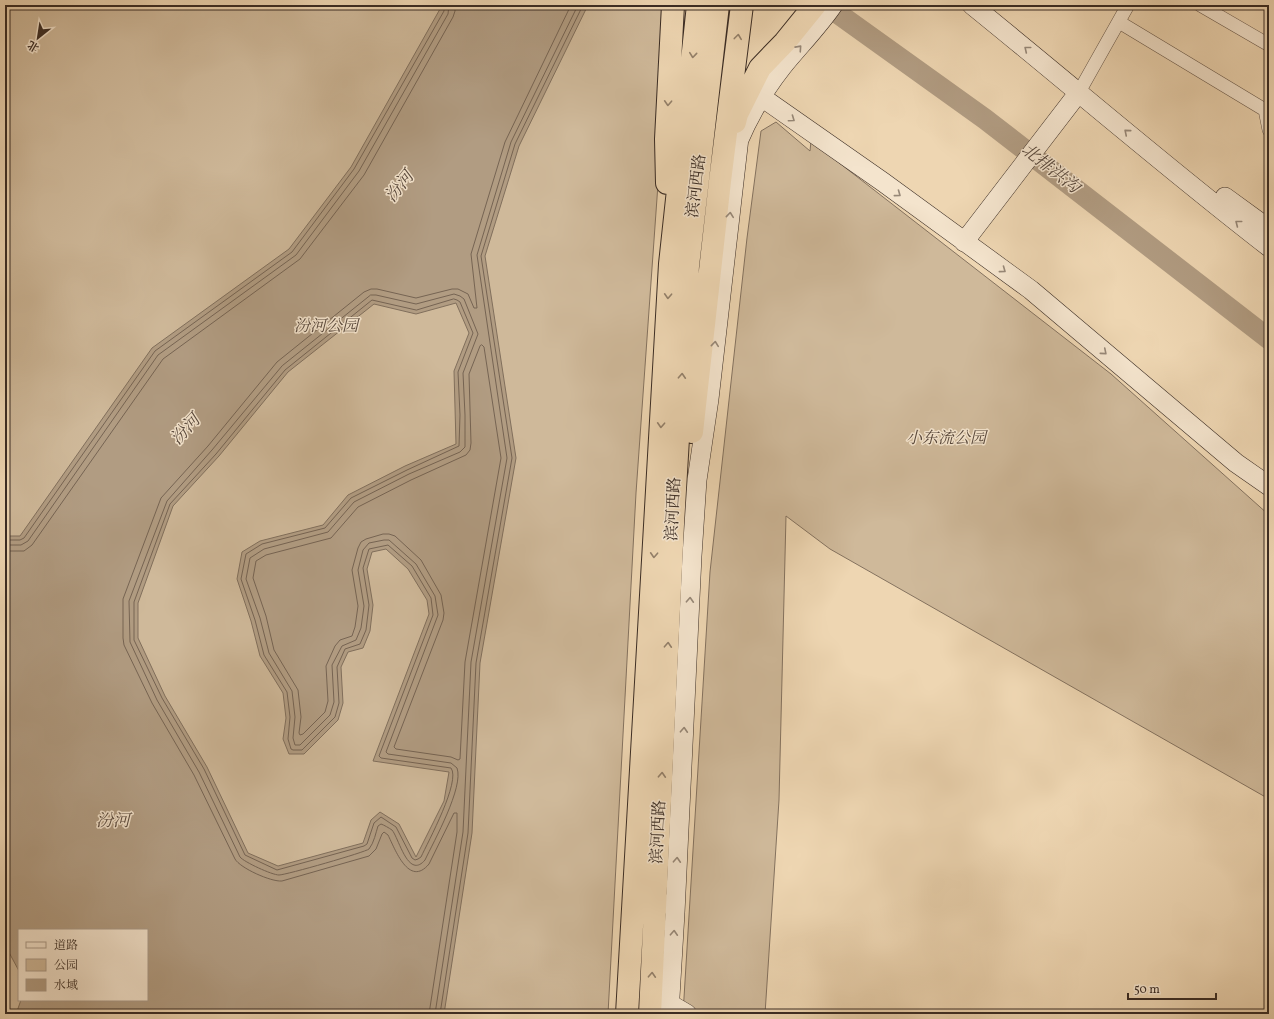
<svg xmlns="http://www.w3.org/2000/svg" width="1274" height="1019" font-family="Vollkorn,'Noto Serif SC',serif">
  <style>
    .green { fill: #cfb99a; stroke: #84725f; fill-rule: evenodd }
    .water { fill: #b19c82; stroke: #816f5c; fill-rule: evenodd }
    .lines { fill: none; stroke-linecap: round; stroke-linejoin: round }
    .shore { stroke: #766453; stroke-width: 1 }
    .river { stroke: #b19c82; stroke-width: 21 }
    .street-casing { stroke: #675648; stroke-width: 14 }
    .secondary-casing { stroke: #3a2c24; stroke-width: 20 }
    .highway-casing { stroke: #3a2c24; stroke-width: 24 }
    .street { stroke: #f4e4cd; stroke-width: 13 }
    .secondary { stroke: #f4e4cd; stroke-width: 19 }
    .highway { stroke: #eed6b2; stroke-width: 22 }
    .oneway { stroke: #94816b }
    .oneway2 { stroke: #978878 }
    .labels { text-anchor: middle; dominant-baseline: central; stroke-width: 3; stroke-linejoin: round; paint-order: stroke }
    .street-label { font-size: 16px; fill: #3a2c24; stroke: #f4e4cd }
    .park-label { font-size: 16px; font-style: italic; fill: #58483c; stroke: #f4e4cd }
    .water-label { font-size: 17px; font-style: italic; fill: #58483c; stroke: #f4e4cd }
  </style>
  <rect width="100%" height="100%" fill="#eed6b2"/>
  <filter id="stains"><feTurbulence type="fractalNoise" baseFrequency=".005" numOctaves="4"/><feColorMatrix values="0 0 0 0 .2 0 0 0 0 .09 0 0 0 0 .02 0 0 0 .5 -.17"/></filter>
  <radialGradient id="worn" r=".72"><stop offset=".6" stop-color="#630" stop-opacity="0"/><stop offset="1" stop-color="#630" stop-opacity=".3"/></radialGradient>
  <path class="green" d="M5,5H663L658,184L636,493L608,1014H5ZM19,930H147V1000H19Z
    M776,122L810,151L811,141L1111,374L1269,515V799L830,549L786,516L779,800L765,1014H683L710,572L747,238L761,131Z"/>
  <path class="water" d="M440,5H588L519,146L485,256L516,458L480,663L472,833L444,1014H16L21,1000H147V930H19V971L5,945V536H20L152,348L289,249L351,167L440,9ZM456,303L469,333L454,371L456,444L405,466L348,495L323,525L260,541L242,552L237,579L251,621L260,656L283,693L286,718L283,739L289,754H304L338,720L343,703L341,667L348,652L363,648L370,631L373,605L367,569L372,552L386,549L408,569L427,600L429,614L373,761L449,772L444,801L416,857L399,824L380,812L371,820L363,843L278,866L248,853L207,767L165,696L138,638V603L173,506L219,456L288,372L374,304L416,314Z"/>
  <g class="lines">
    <path class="shore" d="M371,295H376L416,304L454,294L460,296L464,299L478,334L463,373L465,415V447L460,452L409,474L354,502L328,532L264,549L250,558L246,579L260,618L269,653L292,691L295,717L293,738L295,745H300L330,715L334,702L332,665L342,646L356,640L361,628L364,606L358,570L363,550L369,543L384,540H389L416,564L435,596L438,615L386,752L388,754L451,763L457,768C464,787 434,841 425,860C408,880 399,838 392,830C389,828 384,825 381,824L378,826C376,832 374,843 369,849C366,852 286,875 279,875C272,875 244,862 240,857L199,772L157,700L130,642L129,601L167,501L212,450L282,366Z
      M454,299L457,300L460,302L473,333L458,372L460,415L459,446L407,470L351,498L325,528L262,544L246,554L241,579L255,620L264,655L287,692L290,717L288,739L291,749L293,750H302L335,717L339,703L337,667L345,649L360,644L366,630L369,605L363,568L369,549L388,545L412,566L431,598L433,615L379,756L381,758L451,768C461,781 428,842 421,857L418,859L415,860L412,858L396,827L381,817L374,823L367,844L364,846L277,870L245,855L204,769L162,698L134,640V602L170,504L216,454L285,370L372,300L416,310Z
      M482,345L484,347L501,458L465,662L460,759L458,760L451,757L396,749L394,747L443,620L444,613L441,595L421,560L395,536L389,534H383L366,539L361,542L358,548L352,570L358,606L355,627L352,636L340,640L335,646L326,666L328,701L325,712L303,734L300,735L299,733L301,717L298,690L274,650L266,616L253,578L256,561L266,555L331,538L358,507L411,480L466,455L470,450L471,443L469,374L480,346Z
      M5,540H20L24,538L155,351L292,252L354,169L444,11V5
      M5,545H21L28,541L158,355L296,255L359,171L448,14L449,5
      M5,551H24L32,545L163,359L300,259L364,175L453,17L455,11V5
      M429,1014L457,832V813H454L429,864C409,888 395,849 388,835L384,832L382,834L376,849L369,856L282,881C271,882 240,868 235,859L194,775L152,703L124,645L123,638V599L161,498L208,446L277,362L364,292L371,289H377L416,298L452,289H458L468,294L474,308H477L471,254L505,142L571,5
      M435,1014L463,832L471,662L507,458L477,255L511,142L578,5
      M440,1014L468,833L476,663L512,458L481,256L515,144L583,5"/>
    <path class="river" d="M826,5L985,119L1269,339"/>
    <defs>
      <path id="street" d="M1200,5L1269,45
        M1119,22L1265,110L1269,130
        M1079,92L1128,5"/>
      <path id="secondary" d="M972,5C1071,85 1168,169 1269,247
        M760,96L883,182L1031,290L1236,463L1269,486
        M737,144C749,116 763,91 782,67C799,46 818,27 833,5
        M1225,197L1269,229
        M964,242L1079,92
        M675,913L692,556L697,480L709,399L739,138
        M670,1004L687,1014
        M669,1014L675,913L672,902"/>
      <path id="highway" d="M735,122L737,114L760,68L785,42L815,5
        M667,183L666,139L673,5
        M692,432L720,181L742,5
        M627,1014L670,264L698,5
        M650,1014L673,524L688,266L718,5"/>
    </defs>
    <use href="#street" class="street-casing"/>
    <use href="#secondary" class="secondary-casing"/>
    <use href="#highway" class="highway-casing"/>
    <use href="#street" class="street"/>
    <use href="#secondary" class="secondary"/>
    <use href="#highway" class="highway"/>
  </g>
  <defs><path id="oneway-chevron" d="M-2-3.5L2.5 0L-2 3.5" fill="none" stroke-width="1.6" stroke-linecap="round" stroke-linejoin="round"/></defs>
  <g class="oneway">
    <use href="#oneway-chevron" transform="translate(738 37) rotate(-83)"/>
    <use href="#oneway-chevron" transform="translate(693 55) rotate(96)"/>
    <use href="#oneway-chevron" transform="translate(668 103) rotate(93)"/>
    <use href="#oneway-chevron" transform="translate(668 296) rotate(93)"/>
    <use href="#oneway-chevron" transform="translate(682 376) rotate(-87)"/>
    <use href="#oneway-chevron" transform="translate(661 425) rotate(93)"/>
    <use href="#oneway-chevron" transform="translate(654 555) rotate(93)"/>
    <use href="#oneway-chevron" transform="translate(668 645) rotate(-87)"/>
    <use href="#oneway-chevron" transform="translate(662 775) rotate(-87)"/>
    <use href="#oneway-chevron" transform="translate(652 975) rotate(-87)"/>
  </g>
  <g class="oneway2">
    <use href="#oneway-chevron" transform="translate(799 48) rotate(-48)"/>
    <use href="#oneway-chevron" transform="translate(1027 49) rotate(-141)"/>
    <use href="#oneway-chevron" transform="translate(792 119) rotate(35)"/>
    <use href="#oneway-chevron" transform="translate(1127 132) rotate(-140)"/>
    <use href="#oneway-chevron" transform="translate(898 194) rotate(36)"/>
    <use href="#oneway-chevron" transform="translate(730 215) rotate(-84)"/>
    <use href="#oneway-chevron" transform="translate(1238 223) rotate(-142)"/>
    <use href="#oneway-chevron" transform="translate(1003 270) rotate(36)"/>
    <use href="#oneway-chevron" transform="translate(715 344) rotate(-84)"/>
    <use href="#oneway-chevron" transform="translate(1104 352) rotate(40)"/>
    <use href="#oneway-chevron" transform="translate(690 600) rotate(-87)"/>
    <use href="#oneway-chevron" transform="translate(684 730) rotate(-87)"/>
    <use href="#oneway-chevron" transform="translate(677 860) rotate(-87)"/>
    <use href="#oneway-chevron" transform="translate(674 933) rotate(-87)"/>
  </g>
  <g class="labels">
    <g class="street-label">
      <text transform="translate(697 186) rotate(-83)">滨河西路</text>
      <text transform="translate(674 509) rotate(-87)">滨河西路</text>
      <text transform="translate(659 832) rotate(-87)">滨河西路</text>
    </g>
    <g class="park-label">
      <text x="326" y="327">汾河公园</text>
      <text x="946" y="439">小东流公园</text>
    </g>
    <g class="water-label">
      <text transform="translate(1050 169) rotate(38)">北排洪沟</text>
      <text transform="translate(400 187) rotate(-51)">汾河</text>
      <text transform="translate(186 430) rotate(-47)">汾河</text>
      <text x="113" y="821">汾河</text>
    </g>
  </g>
  <rect width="1274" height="1019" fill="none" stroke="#eed6b2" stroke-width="20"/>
  <rect x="6" y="6" width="1262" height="1007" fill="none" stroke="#3a2c24" stroke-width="2"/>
  <rect x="10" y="10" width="1254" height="999" fill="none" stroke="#3a2c24"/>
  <rect x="18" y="929" width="130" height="72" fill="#f4e4cd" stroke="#aa9a89"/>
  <rect x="26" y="942" width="20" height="6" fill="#f4e4cd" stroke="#aa9a89"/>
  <text x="54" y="949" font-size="12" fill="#3a2c24">道路</text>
  <rect x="26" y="959" width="20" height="12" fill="#cfb99a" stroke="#aa9a89"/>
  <text x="54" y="969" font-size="12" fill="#3a2c24">公园</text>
  <rect x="26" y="979" width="20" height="12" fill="#b19c82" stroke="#aa9a89"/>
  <text x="54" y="989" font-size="12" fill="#3a2c24">水域</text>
  <g transform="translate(38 38) rotate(210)" stroke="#f4e4cd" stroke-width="3" paint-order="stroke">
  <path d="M0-3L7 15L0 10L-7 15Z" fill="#3a2c24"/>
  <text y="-6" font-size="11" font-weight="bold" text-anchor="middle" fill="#3a2c24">北</text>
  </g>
  <path d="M1128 993v6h88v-6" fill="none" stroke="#3a2c24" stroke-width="2"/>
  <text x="1134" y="993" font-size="12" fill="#3a2c24" stroke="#f4e4cd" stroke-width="3" paint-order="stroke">50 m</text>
  <rect width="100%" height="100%" filter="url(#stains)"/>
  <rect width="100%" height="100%" fill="url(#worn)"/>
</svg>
